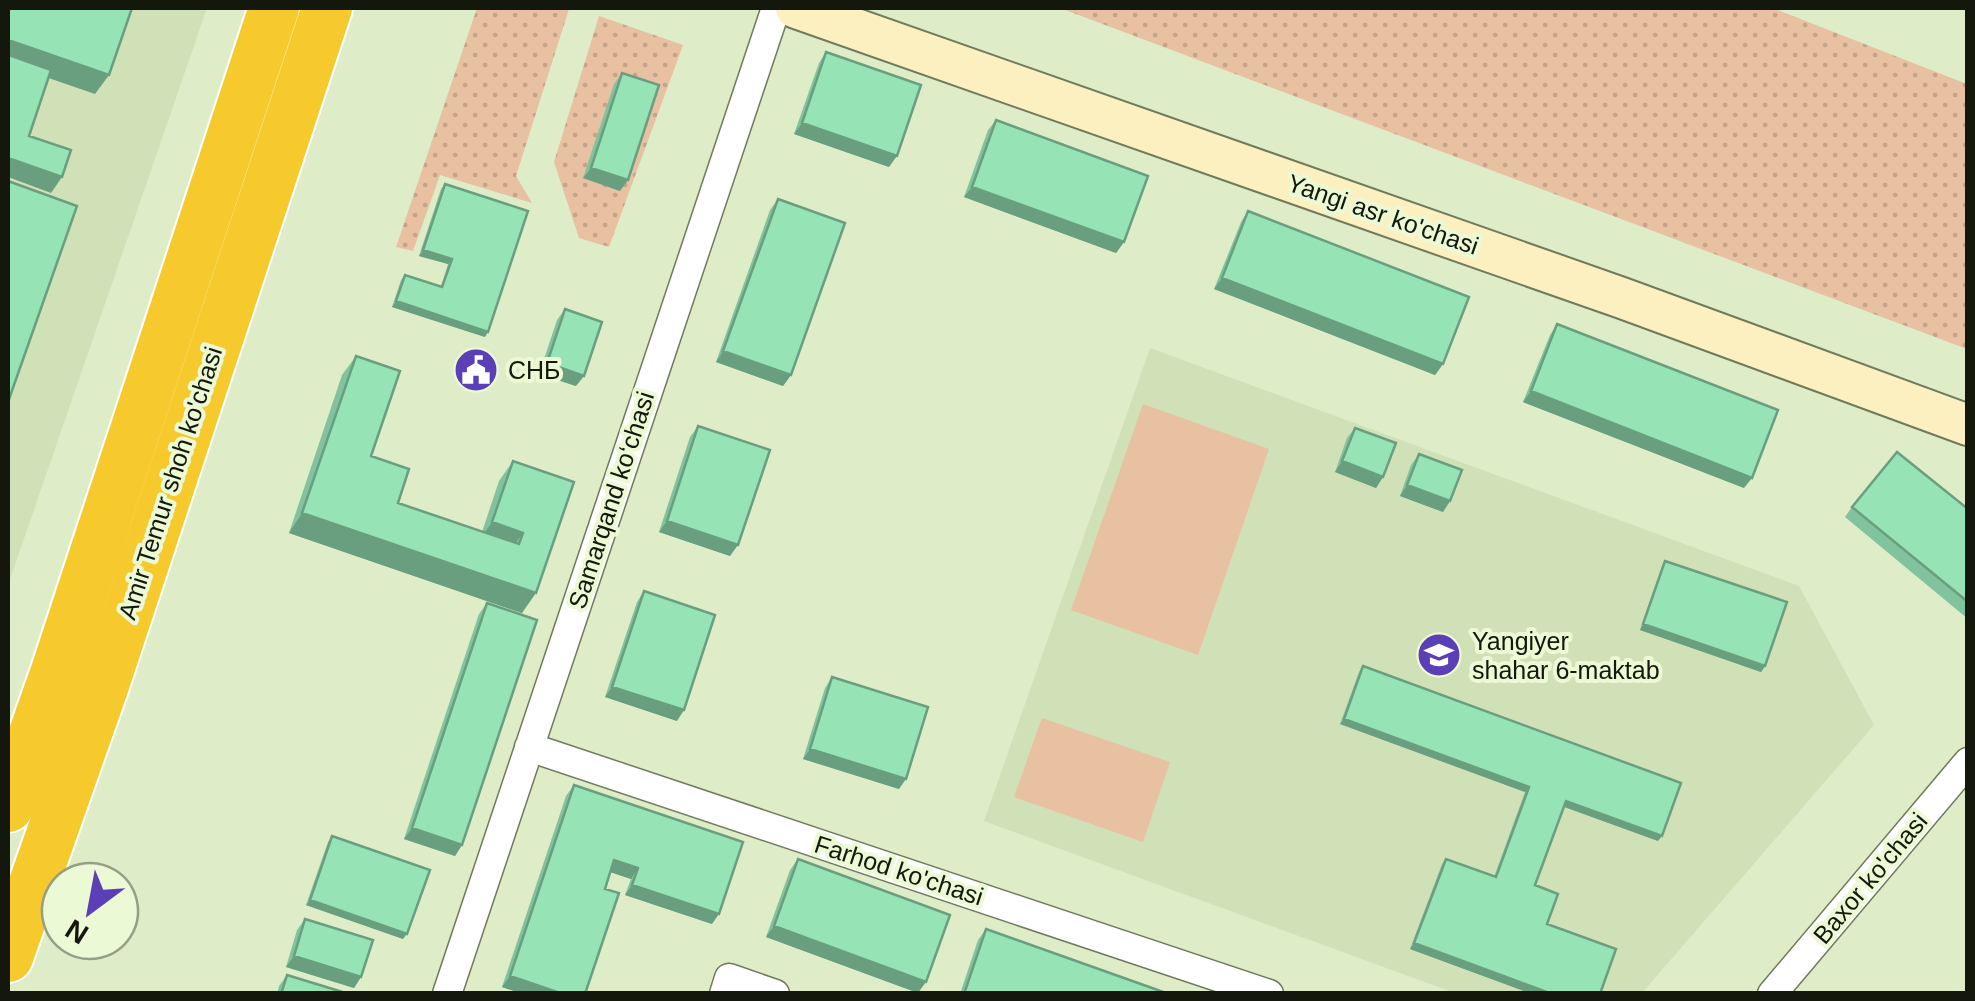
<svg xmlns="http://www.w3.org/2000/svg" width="1975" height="1001" font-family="Arial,sans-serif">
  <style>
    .built { fill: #d0e0b7 }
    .grass { fill: url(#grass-dots) }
    .pitch { fill: #e8c0a2 }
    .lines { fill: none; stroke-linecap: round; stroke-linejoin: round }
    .street-casing { stroke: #6f7a5b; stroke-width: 31 }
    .secondary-casing { stroke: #6f7a5b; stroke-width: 44 }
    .highway-casing { stroke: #fff; stroke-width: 54 }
    .street { stroke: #fff; stroke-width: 28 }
    .secondary { stroke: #fcefc0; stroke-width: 40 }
    .highway { stroke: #f6ca2c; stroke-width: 50 }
    .wall { fill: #81c39c }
    .shaded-wall { fill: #699f7f }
    .building { fill: #96e3b5; stroke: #699f7f; stroke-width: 2.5 }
    .labels { text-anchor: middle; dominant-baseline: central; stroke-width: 8; stroke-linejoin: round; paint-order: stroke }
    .street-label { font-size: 25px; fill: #14180c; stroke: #ebf9d5 }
    .poi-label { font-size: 25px; fill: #14180c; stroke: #ebf9d5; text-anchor: start }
  </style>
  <defs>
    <pattern id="grass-dots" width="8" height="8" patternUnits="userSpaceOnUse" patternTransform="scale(2.5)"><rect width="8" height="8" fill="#e8c0a2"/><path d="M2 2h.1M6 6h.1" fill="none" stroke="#c6a48a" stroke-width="1.8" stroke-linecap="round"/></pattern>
  </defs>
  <rect width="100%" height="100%" fill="#deecc8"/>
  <path class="built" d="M8,8H207L8,585Z
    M1150,348L1799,586L1874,725L1642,993H1455L984,821Z"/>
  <path class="grass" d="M477,8H563L569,9L516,176L532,203L440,175L413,251L396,247Z
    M1060,8H1772L1967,84V349Z
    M599,16L683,45L609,247L579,238L554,162Z"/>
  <path class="pitch" d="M1143,404L1269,449L1198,655L1071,610Z
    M1042,718L1170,762L1143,842L1014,797Z"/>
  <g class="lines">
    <defs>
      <path id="street" d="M529,747L1269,994
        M447,994L776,8
        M724,994L729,978L775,994
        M1772,994L1968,762"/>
      <path id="secondary" d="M796,8L1622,298L1968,425"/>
      <path id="highway" d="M8,807L56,671L274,8
        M8,957L104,685L327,8"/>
    </defs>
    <use href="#street" class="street-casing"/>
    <use href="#secondary" class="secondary-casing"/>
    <use href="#highway" class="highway-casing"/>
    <use href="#street" class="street"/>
    <use href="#secondary" class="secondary"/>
    <use href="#highway" class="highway"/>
  </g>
  <path class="wall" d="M826,52L889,167L794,134L819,63Z
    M622,73L620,191L583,178L614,84Z
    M996,120L1124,242L1116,253L964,197L988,130Z
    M445,184L485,337L392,307L401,280L405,275L441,287L448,264L419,256L441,189Z
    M778,199L791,375L783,386L716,362L770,210Z
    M1248,211L1443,364L1435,375L1214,289L1241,222Z
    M565,309L576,386L539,374L557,320Z
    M1557,324L1744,488L1523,402L1550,335Z
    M356,356L371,456L398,503L482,532L499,481L513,461L574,482L522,613L289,533L342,375Z
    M698,426L730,556L659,532L690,437Z
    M1355,428L1383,477L1376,488L1335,472L1347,438Z
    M1419,454L1450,501L1443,512L1400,496L1411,465Z
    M1852,507L1968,509V619L1845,517Z
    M1665,561L1765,666L1761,672L1640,630L1662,566Z
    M644,591L677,721L605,697L637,602Z
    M487,603L462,845L455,856L404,839L479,614Z
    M1363,666L1658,841L1564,807L1535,885L1547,924L1600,994H1532L1410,949L1442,864L1446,859L1494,877L1525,792L1340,724L1359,672Z
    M832,677L899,789L803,759L825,688Z
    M574,785L712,924L625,895L631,879L610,872L605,889L585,994H523L502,987L566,796Z
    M332,836L403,939L306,905L328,842Z
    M798,859L918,993L766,937L790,870Z
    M305,919L361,977L354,988L286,967L297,930Z
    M986,929L1169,994H960L978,940Z
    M287,975L349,994H277L279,986Z"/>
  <path class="shaded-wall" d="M8,40L109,75L95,94L8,64L9,55L8,57Z
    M802,123L897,156L889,167L794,134Z
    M8,158L62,177L51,193L8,177Z
    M591,168L628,180L620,191L583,178Z
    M972,187L1124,242L1116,253L964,197Z
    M423,250L452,259L448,264L419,256Z
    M1222,278L1443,364L1435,375L1214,289Z
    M396,301L488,332L485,337L392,307Z
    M723,351L791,375L783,386L716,362Z
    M547,363L584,376L576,386L539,374Z
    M1531,391L1752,478L1744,488L1523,402Z
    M1342,461L1383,477L1376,488L1335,472Z
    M1407,485L1450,501L1443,512L1400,496Z
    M302,513L536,593L522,613L289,533Z
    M667,521L738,545L730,556L659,532Z
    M492,522L523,533L509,552L478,542Z
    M1643,624L1765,666L1761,672L1640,630Z
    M612,687L684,710L677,721L605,697Z
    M1344,719L1529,787L1525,792L1340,724Z
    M810,749L906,779L899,789L803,759Z
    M1566,801L1662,836L1658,841L1562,806Z
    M412,828L462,845L455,856L404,839Z
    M614,860L638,868L631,879L607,871Z
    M632,885L719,914L712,924L625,895Z
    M310,900L407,934L403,939L306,905Z
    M774,926L926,982L918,993L766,937Z
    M1414,943L1552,994H1532L1410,949Z
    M294,956L361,977L354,988L286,967Z
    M510,976L563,994H523L502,987Z"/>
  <path class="building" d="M8,8H132L109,75L8,40Z
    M826,52L921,85L897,156L802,123Z
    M9,55L51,70L29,136L71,150L62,177L8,158V60Z
    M622,73L659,85L628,180L591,168Z
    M996,120L1148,176L1124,242L972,187Z
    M8,181L77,206L8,402Z
    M445,184L528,211L488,332L396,301L405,275L442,287L452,259L423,250Z
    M778,199L845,223L791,375L723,351Z
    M1248,211L1469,297L1443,364L1222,278Z
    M565,309L602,322L584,376L547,363Z
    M1557,324L1778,410L1752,478L1531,391Z
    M356,356L400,371L371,456L409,469L398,503L519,544L523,533L492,522L513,461L574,482L536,593L302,513Z
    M698,426L770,450L738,545L667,521Z
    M1355,428L1396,443L1383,477L1342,461Z
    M1897,452L1968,509V602L1852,507Z
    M1419,454L1462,470L1450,501L1407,485Z
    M1665,561L1787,602L1765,666L1643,624Z
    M644,591L715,615L684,710L612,687Z
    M487,603L537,620L462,845L412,828Z
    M1363,666L1681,783L1662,836L1566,801L1535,885L1558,894L1547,924L1616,949L1600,994H1552L1414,943L1446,859L1496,877L1529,787L1344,719Z
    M832,677L928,707L906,779L810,749Z
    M574,785L743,842L719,914L632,885L638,868L614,860L605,889L619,893L585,994H563L510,976Z
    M332,836L430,870L407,934L310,900Z
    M798,859L950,915L926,982L774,926Z
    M305,919L373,940L361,977L294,956Z
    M986,929L1169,994H964Z
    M287,975L349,994H281Z"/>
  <defs>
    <symbol id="civic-disc" viewBox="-11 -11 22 22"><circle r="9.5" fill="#5b3fb7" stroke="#ebf9d5"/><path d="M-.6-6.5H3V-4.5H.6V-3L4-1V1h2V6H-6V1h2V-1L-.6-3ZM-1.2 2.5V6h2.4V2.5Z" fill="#fff"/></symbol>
    <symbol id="school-disc" viewBox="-11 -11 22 22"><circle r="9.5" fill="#5b3fb7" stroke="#ebf9d5"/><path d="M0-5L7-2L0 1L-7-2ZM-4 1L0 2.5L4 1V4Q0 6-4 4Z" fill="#fff"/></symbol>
  </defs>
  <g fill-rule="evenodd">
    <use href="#civic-disc" x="451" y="345" width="50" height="50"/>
    <use href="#school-disc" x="1414" y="630" width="50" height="50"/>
  </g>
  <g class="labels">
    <g class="street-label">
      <text transform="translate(1383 214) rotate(19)">Yangi asr ko'chasi</text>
      <text transform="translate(170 483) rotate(-72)">Amir Temur shoh ko'chasi</text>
      <text transform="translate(611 500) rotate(-72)">Samarqand ko‘chasi</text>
      <text transform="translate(899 870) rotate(18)">Farhod ko'chasi</text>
      <text transform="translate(1870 878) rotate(-50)">Baxor ko'chasi</text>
    </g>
    <g class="poi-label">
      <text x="508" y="370">СНБ</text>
      <text x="1472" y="641">Yangiyer<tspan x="1472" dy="29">shahar 6-maktab</tspan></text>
    </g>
  </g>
  <rect width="1975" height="1001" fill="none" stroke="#14180c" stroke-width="20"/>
  <g transform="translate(90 911) rotate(212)"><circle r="48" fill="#ebf9d5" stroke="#959f85" stroke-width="2.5"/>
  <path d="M0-8L18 38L0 25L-18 38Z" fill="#5b3fb7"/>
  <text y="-15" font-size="28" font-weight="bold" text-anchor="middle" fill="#14180c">N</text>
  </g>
</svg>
